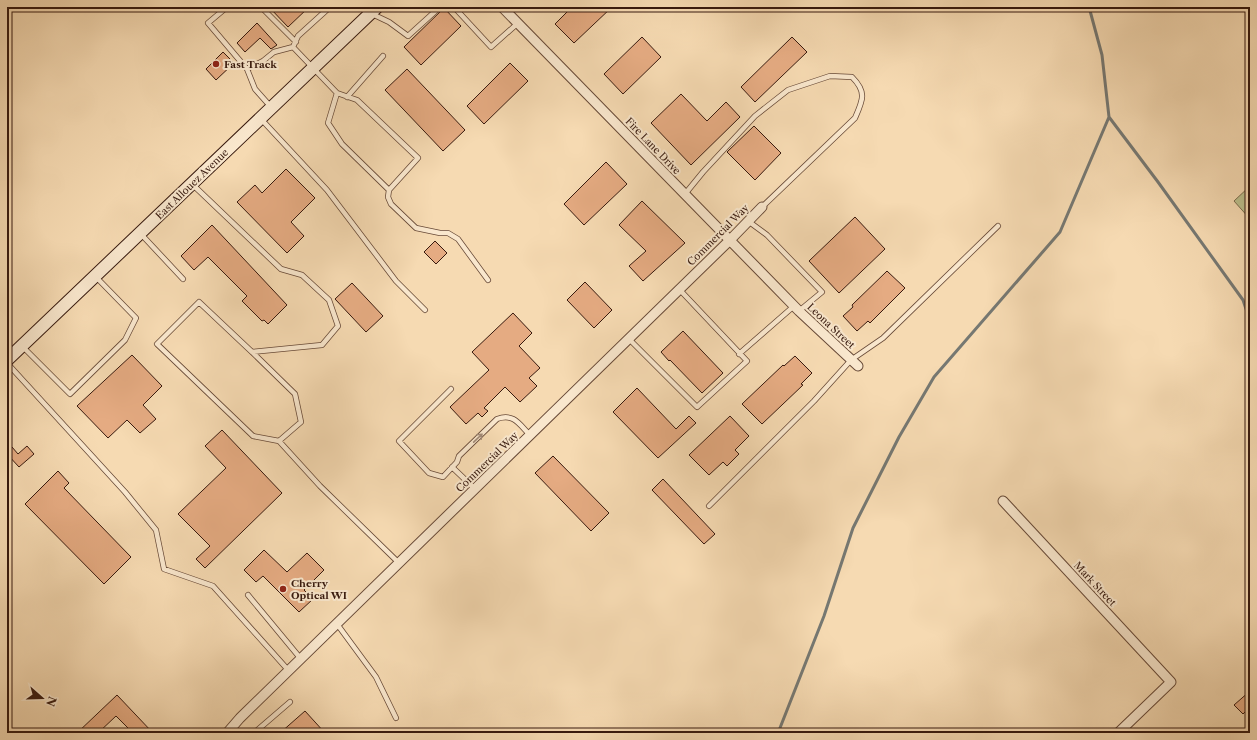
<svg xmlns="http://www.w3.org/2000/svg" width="1257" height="740" font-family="'Libre Caslon Text',serif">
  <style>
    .green { fill: #bcc08d; stroke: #7a6c4e }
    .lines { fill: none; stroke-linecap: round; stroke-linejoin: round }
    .stream { stroke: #767872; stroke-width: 3 }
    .building { fill: #e5ab82; stroke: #37190e }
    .lane-casing { stroke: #674937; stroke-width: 6 }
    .street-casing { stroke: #674937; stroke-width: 11 }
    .secondary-casing { stroke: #37190e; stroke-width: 14 }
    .lane { stroke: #f9e7cd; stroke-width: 4.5 }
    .street { stroke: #f9e7cd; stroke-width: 9 }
    .secondary { stroke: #f9e7cd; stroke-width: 12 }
    .oneway { stroke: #a28a77 }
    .poi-dot { fill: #8f2418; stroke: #f9e7cd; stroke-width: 1.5 }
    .labels { text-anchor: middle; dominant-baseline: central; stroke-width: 4; stroke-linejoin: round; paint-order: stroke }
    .poi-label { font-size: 10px; font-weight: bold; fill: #37190e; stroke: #f9e7cd; text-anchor: start }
    .street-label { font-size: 10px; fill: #37190e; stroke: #f9e7cd }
  </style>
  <rect width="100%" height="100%" fill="#f6dab2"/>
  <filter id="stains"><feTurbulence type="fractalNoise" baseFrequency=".005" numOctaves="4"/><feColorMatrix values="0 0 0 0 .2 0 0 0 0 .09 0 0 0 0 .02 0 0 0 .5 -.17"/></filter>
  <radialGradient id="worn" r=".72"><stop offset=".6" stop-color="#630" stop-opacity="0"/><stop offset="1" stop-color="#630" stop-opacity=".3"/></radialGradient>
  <path class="green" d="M1250,186V219L1234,201Z"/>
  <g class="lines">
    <path class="stream" d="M1109,117L1158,182L1243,300L1250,321
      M778,733L824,616L853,528L899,437L934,377L1060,232L1109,117L1102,55L1089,7"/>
  </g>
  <path class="building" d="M269,7H309L288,27Z
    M572,7H612L574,43L555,24Z
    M444,8L461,26L421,65L404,47Z
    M257,23L277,45L271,49L260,38L245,52L237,43Z
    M642,37L661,57L623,94L604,74Z
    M792,37L807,52L755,102L741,87Z
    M223,52L234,63L216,80L206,69Z
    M510,63L528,81L484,124L467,106Z
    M407,69L465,130L443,151L385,90Z
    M681,94L707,121L726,102L740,117L691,165L651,123Z
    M754,126L781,153L755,180L727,152Z
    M606,162L627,184L584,225L564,204Z
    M286,169L315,198L291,222L304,236L287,253L237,202L255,185L262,193Z
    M642,201L685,243L643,281L629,266L646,251L619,225Z
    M855,217L885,249L839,293L809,261Z
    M212,225L287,305L268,324L264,320L262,321L242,301L247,296L208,257L194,270L181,256Z
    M435,241L447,253L436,264L424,252Z
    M887,271L905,288L870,323L868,321L857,331L843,316L853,307L852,305Z
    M585,282L612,310L594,328L567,300Z
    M352,283L383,316L366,332L335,299Z
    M513,313L532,333L519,346L540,368L529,378L537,386L520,402L505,387L484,408L488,411L482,417L478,413L466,424L450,407L489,370L472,352Z
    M683,331L723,373L702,393L670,360L669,361L661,352Z
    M132,355L162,386L143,405L156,419L140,433L127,420L108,438L77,406Z
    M795,356L812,373L801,384L803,385L762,424L742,404L783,365L784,366Z
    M637,388L676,429L689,416L696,423L658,458L613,412Z
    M730,416L749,436L735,450L739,454L727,466L723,462L709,475L689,455Z
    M222,430L282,493L205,568L196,559L210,546L178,514L226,468L205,446Z
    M27,446L34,454L19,467L7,454V452L12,447L18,454Z
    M553,456L609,513L591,531L535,473Z
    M58,471L69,483L64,488L131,557L104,584L25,504Z
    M663,479L715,534L704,544L652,490Z
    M264,550L287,572L307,553L324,570L304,590L313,599L299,612L263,576L256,582L244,570Z
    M1250,691V707L1243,714L1234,705Z
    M117,695L153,733H133L116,716L98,733H77Z
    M305,711L325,733H280Z"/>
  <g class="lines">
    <defs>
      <path id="lane" d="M227,7L208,23L247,69L255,89L271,107
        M261,7L296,42
        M330,7L298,36L293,47L337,93L328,123L342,144L389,190L418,158L357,100L337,93
        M365,7L370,13L389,22L408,36L440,7
        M454,7L491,47L518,23
        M247,69L263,61L274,52L293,47
        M347,97L383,56
        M261,119L327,190L396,281L425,310
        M192,184L281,269L302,275L329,300L338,326L322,345L252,352L199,302L157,344L253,436L279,441L320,486L399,563
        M389,190L388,197L391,204L416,228L440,233H448L458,239L488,280
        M685,194L703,172L755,116L788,90L830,76L852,77C867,92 863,100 855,118L762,207
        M748,221L767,235L822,292L799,311
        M140,233L183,279
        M629,339L697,407L747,361L679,289
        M22,346L70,394L125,340L136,318L95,276
        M252,352L295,394L301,422L279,441
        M739,354L794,306
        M7,363L125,492L156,530L164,569L213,586L289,671
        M451,389L399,441L429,473L443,477L457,462L459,456L497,419C514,413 519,424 530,435
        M452,467L475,489
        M709,506L814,401L851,360L883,338L998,226
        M248,595L301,659
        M337,624L376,677L396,718
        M1249,718L1250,717
        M254,733L290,702"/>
      <path id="street" d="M502,7L799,311L858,366
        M1003,501L1171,682L1118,733
        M227,733L240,718L730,240L762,207"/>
      <path id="secondary" d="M7,360L377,7"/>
    </defs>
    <use href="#lane" class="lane-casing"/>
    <use href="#street" class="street-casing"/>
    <use href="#secondary" class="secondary-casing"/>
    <use href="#lane" class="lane"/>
    <use href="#street" class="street"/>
    <use href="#secondary" class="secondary"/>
  </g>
  <defs><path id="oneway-shaft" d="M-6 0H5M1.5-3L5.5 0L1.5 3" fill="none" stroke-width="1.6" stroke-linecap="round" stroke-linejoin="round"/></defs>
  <use class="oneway" href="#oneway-shaft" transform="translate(478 438) rotate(-44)"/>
  <g class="poi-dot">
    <circle cx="216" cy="64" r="4"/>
    <circle cx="283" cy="589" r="4"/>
  </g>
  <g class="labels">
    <g class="poi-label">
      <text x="224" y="64">Fast Track</text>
      <text x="291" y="583">Cherry<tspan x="291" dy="12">Optical WI</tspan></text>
    </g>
    <g class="street-label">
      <text transform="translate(653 146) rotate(46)">Fire Lane Drive</text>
      <text transform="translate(192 184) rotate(-44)">East Allouez Avenue</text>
      <text transform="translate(718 235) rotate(-45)">Commercial Way</text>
      <text transform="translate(831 326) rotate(43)">Leona Street</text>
      <text transform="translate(487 462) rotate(-44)">Commercial Way</text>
      <text transform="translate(1095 584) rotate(47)">Mark Street</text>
    </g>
  </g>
  <rect width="1257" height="740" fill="none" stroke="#f6dab2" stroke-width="24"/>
  <rect x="8" y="8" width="1241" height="724" fill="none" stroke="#37190e" stroke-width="2"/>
  <rect x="12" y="12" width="1233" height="716" fill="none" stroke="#37190e"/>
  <g transform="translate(42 698) rotate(110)" stroke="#f9e7cd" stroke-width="3" paint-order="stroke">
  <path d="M0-3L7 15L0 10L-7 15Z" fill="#37190e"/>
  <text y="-6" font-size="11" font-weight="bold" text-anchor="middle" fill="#37190e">N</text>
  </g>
  <rect width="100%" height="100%" filter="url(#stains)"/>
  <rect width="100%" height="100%" fill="url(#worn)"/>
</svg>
